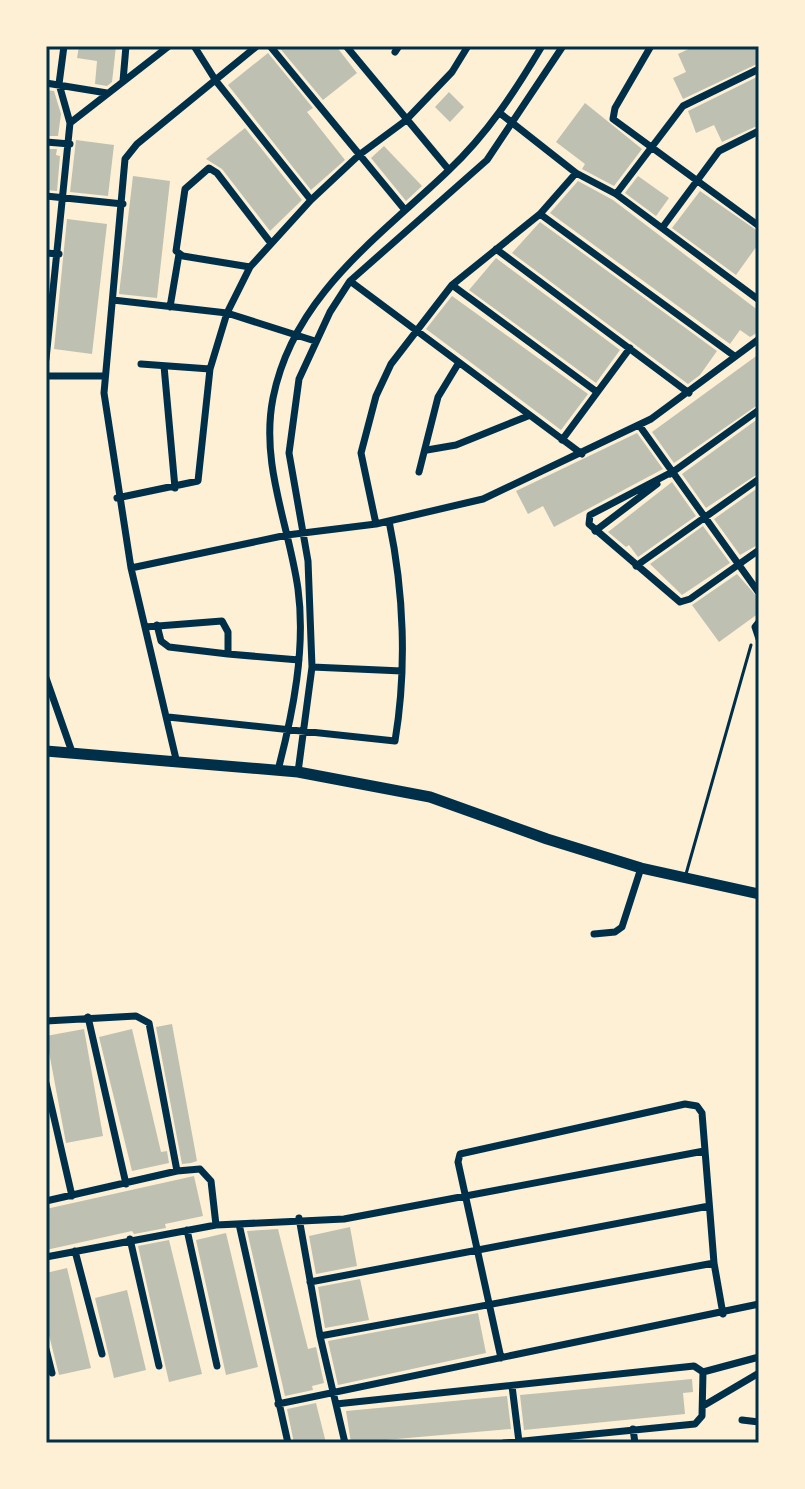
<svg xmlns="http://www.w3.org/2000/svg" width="805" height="1489" font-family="Overpass,sans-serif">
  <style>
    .building { fill: #bec0b2 }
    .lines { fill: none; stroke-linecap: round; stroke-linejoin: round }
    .service { stroke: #003049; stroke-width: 3 }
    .minor { stroke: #003049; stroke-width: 7 }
    .primary { stroke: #003049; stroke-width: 11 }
    .neatline { fill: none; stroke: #003049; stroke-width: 3 }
  </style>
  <rect width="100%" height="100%" fill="#fdf0d5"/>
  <path class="building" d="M79,46H116L112,82L107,86L95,84L97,61L77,58Z
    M278,46H336L357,73L323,100Z
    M695,46H759V63L683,99L673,78L686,72L678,54Z
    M268,53L313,108L307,112L345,160L311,190L228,85Z
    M759,76V125L722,142L714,125L696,133L688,111Z
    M46,90L54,91L61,114L58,136H46Z
    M449,92L464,107L450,122L435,107Z
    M585,103L642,149L614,186L582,169L585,164L556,142Z
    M245,128L302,200L270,231L222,169L206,159Z
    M76,140L114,145L108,196L70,192Z
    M384,146L422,186L406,201L371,158Z
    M46,149H57L56,155L60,156L57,191L46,190Z
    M133,176L170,181L157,298L119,294Z
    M638,176L669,198L656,216L625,193Z
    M578,181L613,200L759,311V328L755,334L750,337L740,330L730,344L550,213Z
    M700,191L759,232V243L736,275L672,228Z
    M67,219L107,224L92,354L54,349Z
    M540,222L717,351L700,375L688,384L512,253Z
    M496,258L620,350L596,383L469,290Z
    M452,296L588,394L561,430L426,329Z
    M759,354V404L674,463L652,432Z
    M759,418V473L706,508L682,474Z
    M637,433L663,469L554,527L543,506L528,514L516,491Z
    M672,482L696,516L638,557L629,545L626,547L608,532Z
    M759,487V544L740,555L714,519Z
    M703,526L730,563L682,595L650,564Z
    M737,574L759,599V613L719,642L692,605Z
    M172,1024L197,1161L191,1163L182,1164L156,1027Z
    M84,1029L103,1136L66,1143L46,1036Z
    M132,1029L161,1152L167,1151L169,1163L132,1171L99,1037Z
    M194,1176L203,1216L165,1224L166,1228L134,1234L132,1231L46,1250V1209Z
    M350,1227L357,1266L316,1274L309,1236Z
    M278,1229L308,1349L316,1347L324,1383L312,1386L313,1390L285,1396L247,1231Z
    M226,1233L258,1367L226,1375L196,1240Z
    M169,1240L202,1374L169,1382L138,1246Z
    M67,1268L91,1368L59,1375L46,1323V1273Z
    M360,1279L369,1320L325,1328L318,1287Z
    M127,1290L146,1370L114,1378L95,1298Z
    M478,1313L486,1353L338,1385L328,1341Z
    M692,1379L693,1392L683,1393L685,1414L524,1430L520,1395Z
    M507,1396L511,1429L351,1443L346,1411Z
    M316,1403L326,1443H294L287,1409Z"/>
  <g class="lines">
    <path class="service" d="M686,874L751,645"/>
    <path class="minor" d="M64,46L59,84L70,123
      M194,46L216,81L311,200
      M270,46L405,210
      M346,46L449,170
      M651,46L615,108L613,119L759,226
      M395,52L399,46
      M123,81L126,46
      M46,83L107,93
      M501,114L576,173L616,194L759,300
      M46,142L70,144
      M616,194L683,106L759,69
      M46,196L123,204
      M540,214L733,355
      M662,228L719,151L759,131
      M496,249L689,393
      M46,253L59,254
      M250,267L183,256L176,251L185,189L209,168L217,173L270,242
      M350,281L582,454
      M452,285L597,392
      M113,300L227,313L315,341
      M170,307L179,254
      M46,359L70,123L169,46
      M141,364L210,369
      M164,366L175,488
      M46,376H104
      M639,425L759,593
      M562,440L630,348
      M427,450L456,445L528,416
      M419,472L438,397L458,364
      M672,472L590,515L589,524L680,602L690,599L759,550
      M670,474L759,410
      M117,498L198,481L210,369L227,313L250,267L311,200L359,155L405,121L452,72L468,46
      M376,524L361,453L376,396L391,364L452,285L540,214L576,173
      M595,531L657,484
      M636,566L759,479
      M131,568L287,535L376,524L483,499L651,419L759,339
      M759,622L755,627L759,639
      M157,625L161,641L169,647L228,654
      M145,627L222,621L228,632V654L299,660
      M312,667L402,671
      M46,678L72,752
      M168,717L395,741C407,669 404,592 389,521
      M176,759L131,568L104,393L125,159L137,144L257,46
      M278,770C293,713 306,648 298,589C289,525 260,464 273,398C293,296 378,238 448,171C488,133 514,93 542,46
      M298,772L312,667L308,561L289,453L299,379L330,312L350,281L487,160L563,46
      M594,934L615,932L622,927L641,868
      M88,1017L126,1184
      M46,1021L136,1016L149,1023L177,1171
      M46,1083L72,1196
      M46,1201L177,1171L200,1169L211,1181L216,1225
      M299,1218L320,1336L345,1443
      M239,1224L288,1443
      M187,1230L217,1366
      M130,1239L159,1366
      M75,1251L102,1354
      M46,1257L216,1225L344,1219L704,1151
      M310,1282L709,1206
      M320,1336L714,1263
      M46,1349L52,1373
      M501,1358L458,1162L460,1154L685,1104L697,1106L702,1113L714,1263L723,1314
      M703,1372L759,1357
      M512,1386L519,1442
      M278,1404L759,1304
      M336,1404L694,1366L703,1372L702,1416L695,1424L504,1443
      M703,1406L759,1373
      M742,1420L759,1422
      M633,1429L635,1443"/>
    <path class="primary" d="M46,751L298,772L430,797L547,839L641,868L759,894"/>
  </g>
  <rect width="805" height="1489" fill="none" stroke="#fdf0d5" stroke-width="96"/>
  <rect x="48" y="48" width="709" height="1393" class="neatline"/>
</svg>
